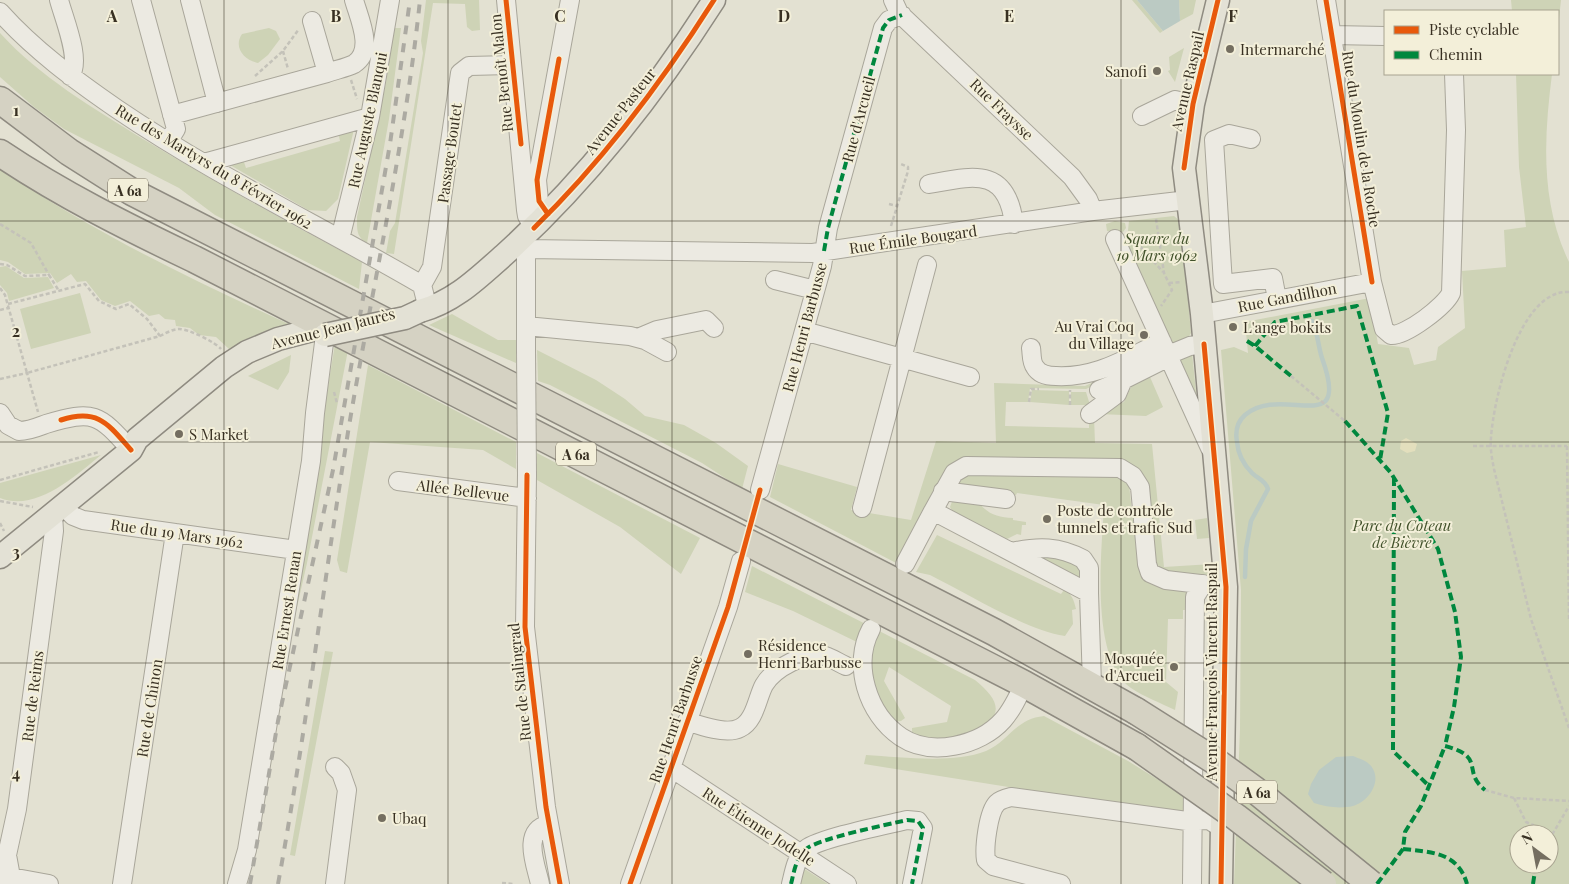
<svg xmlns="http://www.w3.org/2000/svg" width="1569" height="884" font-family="'Playfair Display',serif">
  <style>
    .green { fill: #ced3b6; fill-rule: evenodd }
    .sand { fill: #e3dfbd }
    .water { fill: #bbcac3 }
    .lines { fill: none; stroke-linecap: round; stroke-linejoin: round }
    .stream { stroke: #bbcac3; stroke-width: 4.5 }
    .minor-casing { stroke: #a9a69a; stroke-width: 20 }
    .major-casing { stroke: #8f8b81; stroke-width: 25 }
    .highway-casing { stroke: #8f8b81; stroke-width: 29 }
    .path { stroke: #c4c2b9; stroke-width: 2.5; stroke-dasharray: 4 2.5; stroke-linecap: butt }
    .minor { stroke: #eceae2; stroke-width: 18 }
    .major { stroke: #e3e1d5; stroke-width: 22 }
    .highway { stroke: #d5d2c3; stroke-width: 26 }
    .rail { stroke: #acaaa2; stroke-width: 4; stroke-dasharray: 9 9; stroke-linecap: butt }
    .minor-bridge-casing { stroke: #a9a69a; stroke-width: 20; stroke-linecap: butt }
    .major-bridge-casing { stroke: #8f8b81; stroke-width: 25; stroke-linecap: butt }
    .highway-bridge-casing { stroke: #8f8b81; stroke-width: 29; stroke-linecap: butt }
    .minor-bridge { stroke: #eceae2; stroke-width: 18 }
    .major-bridge { stroke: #e3e1d5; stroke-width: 22 }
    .highway-bridge { stroke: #d5d2c3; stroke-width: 26 }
    .quiet { stroke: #00873e; stroke-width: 4; stroke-dasharray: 8 4; stroke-linecap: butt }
    .cycleway-casing { stroke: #f3efd9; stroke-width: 8 }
    .cycleway { stroke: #e8590c; stroke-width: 5 }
    .grid { fill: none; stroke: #383022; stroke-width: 1; stroke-opacity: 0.55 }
    .poi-dot { fill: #746e60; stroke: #f3efd9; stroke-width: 2 }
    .labels { text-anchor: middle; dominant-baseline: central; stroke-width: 4; stroke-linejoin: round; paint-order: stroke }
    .shield { fill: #f3efd9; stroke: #706959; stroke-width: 1 }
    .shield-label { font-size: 14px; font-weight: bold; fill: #383022 }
    .poi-label { font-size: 15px; fill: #383022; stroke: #f3efd9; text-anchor: start }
    .street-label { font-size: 15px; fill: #383022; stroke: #f3efd9 }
    .park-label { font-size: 15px; font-style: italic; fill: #42522b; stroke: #f3efd9 }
    .grid-label { font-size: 16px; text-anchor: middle; font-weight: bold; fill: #383022; stroke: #f3efd9; stroke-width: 4; stroke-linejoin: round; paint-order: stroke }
  </style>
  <rect width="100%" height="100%" fill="#e3e1d2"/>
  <path class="green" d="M426,0H479L480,30L472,31L467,27L465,4L433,3L394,254L386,253L390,231L395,223L423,53L421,41Z
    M1132,0H1137L1163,31L1160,33Z
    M1179,0H1196L1193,14L1180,21Z
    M1511,0H1561L1558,28V11H1512Z
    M269,28L276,31L280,39L268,55L258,63C244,60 233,47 242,34Z
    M394,28H401L389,119L367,243C356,237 357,229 357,217L386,83Z
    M0,33C40,77 93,108 143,139C215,182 288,223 362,262L359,289L215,215L179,188L64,129L34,107L0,77Z
    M1184,48L1175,82L1168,71L1170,70L1169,57Z
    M1516,74H1552C1544,137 1540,202 1569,262V884H1234L1240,729L1241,590L1221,350L1234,347L1248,353L1245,322L1370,298L1378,344L1409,348L1414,365L1436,360L1438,347L1465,328L1462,271L1506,267L1504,230L1526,227L1519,167ZM1519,834H1549V864H1519Z
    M354,129L338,199L326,211L308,210L230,165L242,156L246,168L340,141L338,132Z
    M0,169C89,230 194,281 293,326L247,341L245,339L243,343L229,349L216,337L199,335L190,328L176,326L175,320L165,319L159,314L149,316L130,301L115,306L101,300L86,281L77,282L71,274L57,283L50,273L25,274L8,262L0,260Z
    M1174,216L1181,222L1191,333L1188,338L1172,344L1129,248L1127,239L1129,221Z
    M1115,221L1125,223L1126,228L1123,232L1107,231L1106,224Z
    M6,266L24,278L48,277L54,288L9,301L7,293L0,285V267Z
    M80,293L91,333L31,349L20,309Z
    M452,314L498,340H516V363L429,325Z
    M335,344L348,350L307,563L278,691Z
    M537,350L596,380L625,399L645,416L684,425L716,443L748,466L742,489L702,463L550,385L538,381Z
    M1192,353L1197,401L1178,357Z
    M291,355L289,372L278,390L248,376Z
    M368,365L516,442V469L483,450L370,442L347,573L340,571L337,560Z
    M1125,368L1126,371L1086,389L1030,388L1028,402H1006L1005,426L1089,428V420L1094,417L1095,443L1152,444L1164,567L1212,564L1214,576L1162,573L1154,566L1143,476L961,461L898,564L770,497L778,464L857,487L851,510L911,520L936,441L996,443L994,383L1085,386Z
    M1150,377L1163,407L1146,416L1099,414L1124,402L1133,383Z
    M1032,390L1069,391V405L1030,402Z
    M1071,392H1086L1090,405H1071Z
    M537,453L700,538L681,574L620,527L537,480Z
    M101,455C74,477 36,512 0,498V483Z
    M962,473C987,474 1109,470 1123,479C1125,481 1127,483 1129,485L1138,566C1149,595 1169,580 1187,592L1191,610H1183V619H1168L1166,682L1178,692L1175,710C1161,703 1144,697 1131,688C1089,658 1102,550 1104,505L1017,493L1016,495L959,486L957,484Z
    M953,499L979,503C989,515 998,517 1013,518V520L1026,522V525H1022L1021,535L1017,534L1005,540L954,514L950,507Z
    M1207,518L1209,538L1197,539L1195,520Z
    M937,535L1061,594L1064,590C1072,593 1074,601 1076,609L1072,610L1073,624L1065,636C1026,630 968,594 930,575L916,572Z
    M1040,555L1062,557L1080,568L1082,581L1040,559Z
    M752,566L975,680C998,699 1007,715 975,731C966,736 957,739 946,740C934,741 923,737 912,733V728L947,722L951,706L889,667L884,681L905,718L901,721L895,722L878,702L861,644L793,611L745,592Z
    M325,651L333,652L295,856L290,855Z
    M1044,716L1128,761L1178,792L1186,798L1188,812L1110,803L864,764L866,755C901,757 953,764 986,751C1009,741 1015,719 1044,716Z
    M803,868L828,884H800Z"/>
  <path class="sand" d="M1406,438L1417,444L1415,451L1407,453L1400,449L1401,441Z"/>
  <path class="water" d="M1137,0H1179L1180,21L1163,31Z
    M1353,756C1360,759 1369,761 1373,769C1381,783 1368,802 1353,806C1340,809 1326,807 1314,803L1308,794L1311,784L1319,770L1336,757Z"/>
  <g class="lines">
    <path class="stream" d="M1245,577L1246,549L1251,521L1268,489C1265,480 1258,479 1252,473C1244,465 1238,454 1237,442C1235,431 1237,422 1245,415C1282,383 1352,441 1322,358C1318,346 1318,333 1312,321"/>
    <defs>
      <path id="minor" d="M59,0C64,19 82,61 70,76
        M141,0L176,129L168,142
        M190,0L217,103
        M506,0L526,210L527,216L534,228
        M893,0L899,13L1072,177L1088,199L1093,211
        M1326,0L1372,282L1384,329L1391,335C1406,336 1445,306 1451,293L1456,130L1454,74
        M0,12C34,50 75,80 117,109C214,175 321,226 422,285L428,309
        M1332,35L1385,36
        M327,73C335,70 346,68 354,64C375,51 359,18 354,0
        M172,115L327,73L312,21
        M1142,116L1175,100L1193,104
        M1251,139L1229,134L1214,140L1223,284L1273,278L1277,299
        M204,163L370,117
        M929,184C973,176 1007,166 1014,224
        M548,214L539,201L537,180L570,0
        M340,239L370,117L390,0
        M1115,239L1210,448
        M519,241L526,249L813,253L1093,211L1188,200
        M775,280L815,290
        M422,285L432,267L460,73L469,66L512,65
        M1202,314L1372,282
        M526,326L630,336L645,340L667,352
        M804,331L970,377
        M638,338L657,330L706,320L714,328
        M1031,348C1032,354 1031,362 1035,367C1039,374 1048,376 1056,376C1097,378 1126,358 1162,342
        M526,350V249
        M1168,355L1190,346L1204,344
        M1099,390L1123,380
        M0,413L8,425L19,431C29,431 38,427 46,424C94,410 98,413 131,450
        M1090,414L1117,394L1123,380L1169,357
        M527,475L525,627L546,807L560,884
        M398,481L527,498
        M760,490L822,266L828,228L883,28L889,20L902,15
        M943,491L1006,499
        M63,506L73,516L83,520L296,550
        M862,508L927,265
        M933,511L954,473L966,466L1120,468L1133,476L1140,487L1147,564L1150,573L1166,580L1226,587
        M1012,552C1038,546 1059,546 1083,559L1089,568V593
        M905,564L933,511L1089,593L1092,684
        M871,629C852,664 867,714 901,737C931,757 980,746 1003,720C1012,710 1018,697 1024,684
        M687,721C701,726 727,735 740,728C755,721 757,698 764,685C774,668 806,651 825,656C832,658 839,663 846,666
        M335,767L341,773L347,790L335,884
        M671,768L847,884
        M0,875L49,884
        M11,877L7,855L17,809L54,531L53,514
        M122,884L175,533
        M237,884L247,850L311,461L315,413L325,335
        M540,884C536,865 521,831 549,824
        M630,884L728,607L741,561
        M791,884C794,872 796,857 806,849C820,838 886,825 907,820L918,821L923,828L912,884
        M1061,884L993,866L986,860C984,848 988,812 997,803C1000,800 1007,798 1011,797L1187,821L1209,820L1223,829
        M1192,884L1195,597L1203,584"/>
      <path id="major" d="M1218,0L1193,104L1184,168L1202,314L1226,587L1221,884
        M420,311C454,302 478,278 504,255C587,180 654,94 714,0
        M0,557L131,450L137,439L224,367L247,352L278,339L324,327"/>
      <path id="highway" d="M0,100L69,152L132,192L994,632L1136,711
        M0,153C61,194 127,227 194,259L1024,684L1137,747"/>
    </defs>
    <use href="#minor" class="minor-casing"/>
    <use href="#major" class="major-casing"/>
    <use href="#highway" class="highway-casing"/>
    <path class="path" d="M283,51L288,69
      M255,76L283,51L299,29
      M351,80L357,99
      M889,204L897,206
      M1156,219L1164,273L1172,290L1161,306
      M0,224L31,243L49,275
      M891,226L908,171V167L901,164
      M1132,237L1163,272
      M0,264L7,265L25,276L49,275L59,291
      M1169,283L1182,282
      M0,288L5,295L27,373L160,336C166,333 173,329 179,329C189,329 215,342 221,349
      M1569,292C1519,289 1493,401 1491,438C1490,448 1492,459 1494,469L1531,619L1569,728
      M8,304L85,284L99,301L116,309L129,304L147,319L160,336
      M0,310L8,308
      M1291,376L1345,421
      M0,379L27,373L38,412
      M334,392L337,403
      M1029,402L1031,389H1039
      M1070,405V390
      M1473,446H1567
      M1567,446L1569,619
      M0,480L99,452
      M0,501L33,507
      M0,523L4,531
      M1485,790L1514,798L1569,801
      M1514,798L1526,822L1533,825L1536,834
      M1549,840L1569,806
      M502,883L514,884"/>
    <use href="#minor" class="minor"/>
    <use href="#major" class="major"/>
    <use href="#highway" class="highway"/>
    <path class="rail" d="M250,884L278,721L333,470L390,144L410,0
      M278,884C306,732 324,579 349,426C373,284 405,143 420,0"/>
    <defs>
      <path id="minor-bridge" d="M526,350L527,475"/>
      <path id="major-bridge" d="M325,335L405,318L420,311"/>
      <path id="highway-bridge" d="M1136,711L1215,761L1255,790L1371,884
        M1137,747L1236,817L1323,884"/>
    </defs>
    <use href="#minor-bridge" class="minor-bridge-casing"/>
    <use href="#major-bridge" class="major-bridge-casing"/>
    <use href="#highway-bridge" class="highway-bridge-casing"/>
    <use href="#minor-bridge" class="minor-bridge"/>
    <use href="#major-bridge" class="major-bridge"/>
    <use href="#highway-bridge" class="highway-bridge"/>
    <path class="quiet" d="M824,251L828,228L883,28L889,20L902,15
      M1247,341L1255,346L1291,376
      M1255,346L1275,322L1357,306L1388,413L1380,460
      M1345,421L1391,473L1438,549L1455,612L1461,657L1454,707L1445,746C1487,757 1461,771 1485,790
      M1394,478L1393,751L1429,786
      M1403,849C1431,852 1458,852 1467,884
      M791,884C794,872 796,857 806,849C820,838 886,825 907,820L918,821L923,828L912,884
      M1377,884L1403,849L1405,832L1421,806L1445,746
      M1533,884L1536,864"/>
    <defs>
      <path id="cycleway" d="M506,0L521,144
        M1326,0L1372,282
        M1184,168L1193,104L1218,0
        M548,214L539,201L537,180L559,59
        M534,228C604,160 662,82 714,0
        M1204,344L1226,587L1221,884
        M61,420C98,408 108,424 131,450
        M527,475L525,627L546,807L560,884
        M630,884L728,607L760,490"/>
    </defs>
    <use href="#cycleway" class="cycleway-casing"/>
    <use href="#cycleway" class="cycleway"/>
  </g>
  <path class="grid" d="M224,0V884M448,0V884M672,0V884M897,0V884M1121,0V884M1345,0V884M0,221H1569M0,442H1569M0,663H1569"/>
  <g class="poi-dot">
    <circle cx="1230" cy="49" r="5"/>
    <circle cx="1157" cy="71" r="5"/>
    <circle cx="1233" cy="327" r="5"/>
    <circle cx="1144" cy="335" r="5"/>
    <circle cx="179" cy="434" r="5"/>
    <circle cx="1047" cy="519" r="5"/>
    <circle cx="748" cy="654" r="5"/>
    <circle cx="1174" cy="667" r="5"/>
    <circle cx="382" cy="818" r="5"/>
  </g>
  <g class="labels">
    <g class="shield">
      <rect x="108" y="178.5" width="40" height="23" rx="4"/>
      <rect x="556" y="442.5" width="40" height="23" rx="4"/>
      <rect x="1237" y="780.5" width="40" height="23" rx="4"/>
    </g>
    <g class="shield-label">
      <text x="128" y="190">A 6a</text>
      <text x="576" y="454">A 6a</text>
      <text x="1257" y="792">A 6a</text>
    </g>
    <g class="poi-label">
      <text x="1240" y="49">Intermarché</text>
      <text x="1147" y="71" text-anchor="end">Sanofi</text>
      <text x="1134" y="326" text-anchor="end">Au Vrai Coq<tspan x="1134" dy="17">du Village</tspan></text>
      <text x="1243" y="327">L'ange bokits</text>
      <text x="189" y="434">S Market</text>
      <text x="1057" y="510">Poste de contrôle<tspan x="1057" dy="17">tunnels et trafic Sud</tspan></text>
      <text x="758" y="645">Résidence<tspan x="758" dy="17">Henri Barbusse</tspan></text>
      <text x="1164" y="658" text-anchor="end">Mosquée<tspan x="1164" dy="17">d'Arcueil</tspan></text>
      <text x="392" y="818">Ubaq</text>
    </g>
    <g class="street-label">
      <text transform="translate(501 73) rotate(-96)">Rue Benoît Malon</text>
      <text transform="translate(1187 81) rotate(-77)">Avenue Raspail</text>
      <text transform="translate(1002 109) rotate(44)">Rue Fraysse</text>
      <text transform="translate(620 111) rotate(-52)">Avenue Pasteur</text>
      <text transform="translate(858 119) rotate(-75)">Rue d'Arcueil</text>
      <text transform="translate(367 120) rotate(-78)">Rue Auguste Blanqui</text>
      <text transform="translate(1362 139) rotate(81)">Rue du Moulin de la Roche</text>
      <text transform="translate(449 153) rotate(-82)">Passage Boutet</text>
      <text transform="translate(214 166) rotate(31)">Rue des Martyrs du 8 Février 1962</text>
      <text transform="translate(913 239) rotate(-8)">Rue Émile Bougard</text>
      <text transform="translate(1287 297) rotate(-11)">Rue Gandilhon</text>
      <text transform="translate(804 327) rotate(-75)">Rue Henri Barbusse</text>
      <text transform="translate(333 328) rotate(-14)">Avenue Jean Jaurès</text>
      <text transform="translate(463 490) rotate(7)">Allée Bellevue</text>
      <text transform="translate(177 533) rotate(8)">Rue du 19 Mars 1962</text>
      <text transform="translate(286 610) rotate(-81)">Rue Ernest Renan</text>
      <text transform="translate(1211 672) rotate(-90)">Avenue François Vincent Raspail</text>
      <text transform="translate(519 682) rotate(-96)">Rue de Stalingrad</text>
      <text transform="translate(32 696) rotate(-83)">Rue de Reims</text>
      <text transform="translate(149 708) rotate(-81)">Rue de Chinon</text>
      <text transform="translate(675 719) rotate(-71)">Rue Henri Barbusse</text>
      <text transform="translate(759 826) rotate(33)">Rue Étienne Jodelle</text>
    </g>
    <g class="park-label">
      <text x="1157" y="238">Square du<tspan x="1157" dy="17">19 Mars 1962</tspan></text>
      <text x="1402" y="525">Parc du Coteau<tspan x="1402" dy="17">de Bièvre</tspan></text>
    </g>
  </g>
  <g class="grid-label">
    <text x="112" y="22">A</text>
    <text x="336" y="22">B</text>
    <text x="560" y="22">C</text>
    <text x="784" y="22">D</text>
    <text x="1009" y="22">E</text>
    <text x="1233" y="22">F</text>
    <text x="16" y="116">1</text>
    <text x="16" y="337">2</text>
    <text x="16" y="558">3</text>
    <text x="16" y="779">4</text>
  </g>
  <rect x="1384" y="10" width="175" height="65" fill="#f3efd9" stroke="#a8a390"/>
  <rect x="1394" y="26" width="25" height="8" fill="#e8590c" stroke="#a8a390"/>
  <text x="1429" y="35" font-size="15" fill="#383022">Piste cyclable</text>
  <rect x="1394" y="51" width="25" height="8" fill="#00873e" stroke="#a8a390"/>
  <text x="1429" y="60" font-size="15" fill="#383022">Chemin</text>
  <g transform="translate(1534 849) rotate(328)"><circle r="24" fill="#f3efd9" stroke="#a8a390"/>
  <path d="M0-4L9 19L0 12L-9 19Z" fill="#746e60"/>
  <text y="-8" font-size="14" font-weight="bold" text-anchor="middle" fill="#383022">N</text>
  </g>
</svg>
